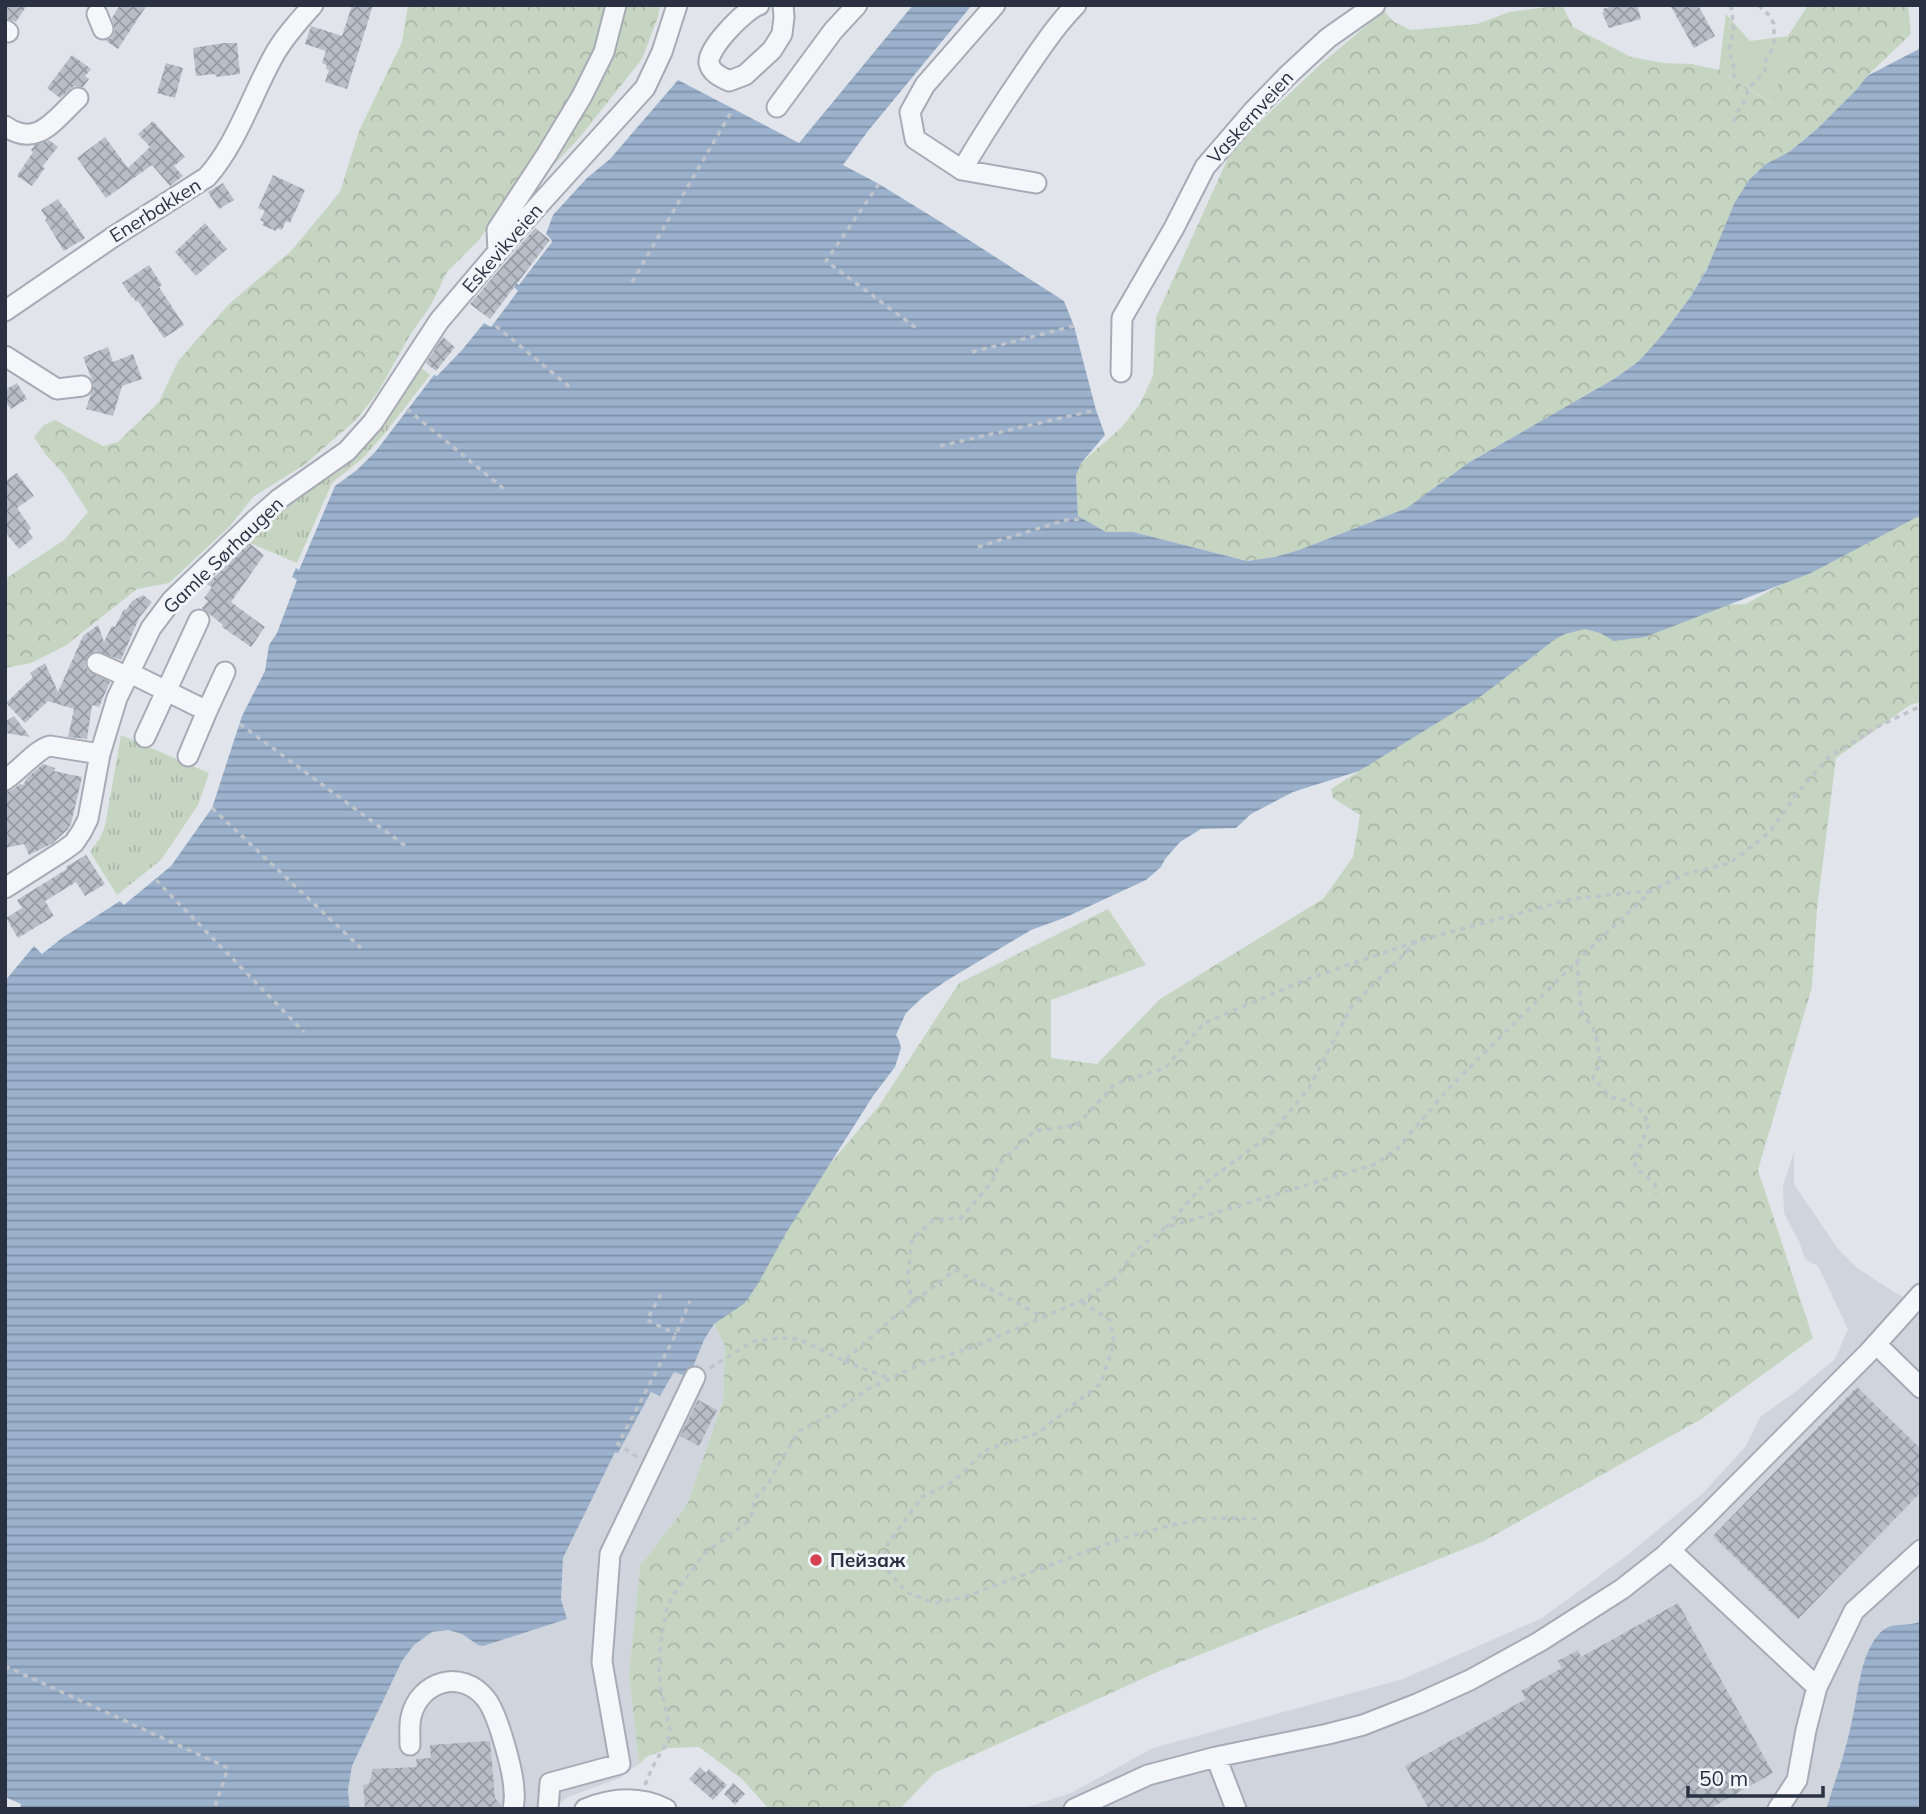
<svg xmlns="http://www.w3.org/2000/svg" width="1926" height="1814" font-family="Mulish,sans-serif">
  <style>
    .built { fill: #cfd4dd }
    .grass { fill: #c6d5c2 }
    .forest { fill: url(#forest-crowns) }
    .park { fill: url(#park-tufts) }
    .water { fill: url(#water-rules) }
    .building { fill: url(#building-cross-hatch) }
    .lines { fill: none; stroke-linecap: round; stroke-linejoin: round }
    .minor-casing { stroke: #a6abb5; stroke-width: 23 }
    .path { stroke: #bfc3ca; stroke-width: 3.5; stroke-dasharray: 5 5; stroke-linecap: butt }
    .minor { stroke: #f4f6f9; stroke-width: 19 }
    .poi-dot { fill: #d44253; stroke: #f1f4f8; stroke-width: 2.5 }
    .labels { text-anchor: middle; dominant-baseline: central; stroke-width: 6; stroke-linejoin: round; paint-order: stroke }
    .street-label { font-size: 19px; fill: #293143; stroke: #f1f4f8 }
    .poi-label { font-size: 19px; font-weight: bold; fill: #293143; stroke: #f1f4f8; text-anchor: start }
  </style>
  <defs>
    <pattern id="forest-crowns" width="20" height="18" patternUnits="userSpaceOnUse" patternTransform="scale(1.75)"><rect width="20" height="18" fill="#c6d5c2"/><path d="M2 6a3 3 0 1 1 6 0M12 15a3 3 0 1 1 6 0" fill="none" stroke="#aab7a8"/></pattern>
    <pattern id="park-tufts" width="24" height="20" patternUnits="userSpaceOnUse" patternTransform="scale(1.75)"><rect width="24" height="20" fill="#c6d5c2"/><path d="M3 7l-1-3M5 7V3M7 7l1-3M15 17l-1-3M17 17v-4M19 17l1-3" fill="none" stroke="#aab7a8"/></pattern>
    <pattern id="water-rules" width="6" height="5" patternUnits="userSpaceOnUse" patternTransform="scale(1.75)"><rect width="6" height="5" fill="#9bb1cc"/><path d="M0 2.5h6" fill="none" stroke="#7e91a7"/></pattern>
    <pattern id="building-cross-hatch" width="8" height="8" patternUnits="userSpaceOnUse" patternTransform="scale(1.75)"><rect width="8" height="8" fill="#b8bec8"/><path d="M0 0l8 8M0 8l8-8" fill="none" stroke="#969ba4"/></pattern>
  </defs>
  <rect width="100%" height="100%" fill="#e1e5eb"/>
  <path class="built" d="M1795,1149L1794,1155V1184L1838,1249L1857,1268L1894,1292L1921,1306V1621L1914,1625L1899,1624L1860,1675L1852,1722L1843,1758L1826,1809H1022L1071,1793L1153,1748L1403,1679L1542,1618L1621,1560L1703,1493L1746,1446L1760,1417L1795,1392L1835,1359L1848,1329L1818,1266L1805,1259L1800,1244L1784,1213L1783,1185Z
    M714,1324L725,1346L723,1401L687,1505L640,1566L629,1675L639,1764L620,1778L568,1797L551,1809H350L348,1790L352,1766L402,1661L414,1645L432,1632L448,1630L462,1634L478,1645L561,1600L563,1558L615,1451L618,1452L651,1392L660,1396L674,1371L689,1377L704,1340Z"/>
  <path class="grass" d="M1726,14L1750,41L1788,36L1775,105L1719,70Z"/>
  <path class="forest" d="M408,5H660L658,17L642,59L580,137L541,179L503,207L479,240L447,272L431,305L410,335L378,392L357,419L304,465L253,497L230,526L169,583L137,589L65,646L31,663L5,668V579L64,540L88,512L63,473L46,455L34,437L44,425L55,420L103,446L118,442L159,402L178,361L229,304L291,251L340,192L359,131L402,42Z
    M1562,5L1573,27L1631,57L1664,63L1692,64L1719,70L1774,105L1788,36L1808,5H1908L1911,34L1867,76L1857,89L1817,129L1789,152L1766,165L1691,296L1663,334L1640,360L1614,379L1468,463L1407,508L1299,550L1275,557L1247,561L1133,532H1106L1078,516L1076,475L1082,462L1121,428L1140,404L1153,376L1156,317L1233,147L1322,63L1384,11L1394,22L1411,30L1477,24L1509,12Z
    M1921,507V702L1910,705L1836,758L1817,909L1812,987L1758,1170L1813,1338L1703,1418L1484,1541L1164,1669L934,1773L900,1809H769L742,1779L699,1747L669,1748L646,1757L639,1764L629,1675L640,1566L687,1505L723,1401L725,1346L714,1324L829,1165L879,1106L959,983L1108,909L1146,965L1051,1000V1058L1097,1064L1160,999L1323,899L1353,857L1360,815L1333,798L1331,789L1506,677L1548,604L1667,607L1746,604Z"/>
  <path class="park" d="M419,366L430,375L386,432L363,458L332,483L297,563L243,540L288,503L341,470L361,450L382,422Z
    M121,735L209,773L198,805L161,860L117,895L90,852L100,838L105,826Z"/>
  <path class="water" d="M913,5H972L868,131L843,165L879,184L944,224L1064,301L1074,326L1096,410L1105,435L1082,462L1076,475L1078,516L1106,532H1133L1247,561L1275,557L1299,550L1407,508L1468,463L1614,379L1639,361L1663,334L1691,296L1707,269L1735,202L1749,180L1766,164L1789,152L1817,129L1857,89L1867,76L1921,48V515L1811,573L1645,637L1614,641L1600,633L1585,629L1565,634L1554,640L1484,694L1359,771L1293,792L1251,814L1236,828L1201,829L1180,842L1165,859L1161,867L1146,880L1064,918L1031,930L946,981L923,997L906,1013L896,1035L899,1040L901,1048L895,1067L873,1096L786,1233L759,1282L745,1303L714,1324L704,1340L689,1377L674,1372L660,1396L651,1392L618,1453L615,1452L563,1558L561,1600L567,1619L483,1646L478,1645L462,1634L448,1630L432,1632L414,1645L402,1661L352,1766L348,1790L350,1809H20L21,1804L5,1797V981L34,946L42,954L62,938L120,901L124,905L171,866L212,808L242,716L265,671L269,645L277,633L297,580L292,577L296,568L299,570L335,486L357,470L376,451L434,375L437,376L462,350L484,323L491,327L518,291L510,283L511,280L519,285L552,242L551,239L546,234L553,215L587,178L610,159L678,80L799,143Z
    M1921,1621V1809H1826C1835,1781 1845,1754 1851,1725C1858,1697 1859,1655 1880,1633C1892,1620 1908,1628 1921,1621Z"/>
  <path class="building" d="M5,5H27L16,22L5,18Z
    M120,5H147L118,49L106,41L112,37L115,31L112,18Z
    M352,5H373L347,89L325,82L329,70L326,69L327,65L322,63L326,51L305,44L311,26L342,36Z
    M1616,5H1637L1641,19L1609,28L1602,13L1604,12L1603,9Z
    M1670,5H1698L1715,36L1694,48Z
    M224,43H237L240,74L217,77L215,74L196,76L193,48Z
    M72,55L91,69L85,76L89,79L83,87L74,86L60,98L47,88Z
    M166,63L183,68L175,98L157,93Z
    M153,121L185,157L174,166L183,176L170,186L152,165L106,198L77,158L105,137L128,168L150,147L138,134Z
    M49,140L58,147L42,167L45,168L32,186L17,176L33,152L31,150L35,145Z
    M273,175L305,190L290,223L286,221L282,230L277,228L276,231L262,225L264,222L260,220L265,211L258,208Z
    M223,183L234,200L219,209L208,192Z
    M58,199L64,208H65L85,238L64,251L45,220L47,219L41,210Z
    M205,223L227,249L196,276L175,252Z
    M535,228L550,240L490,319L470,304Z
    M149,265L162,285L159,287L184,325L164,338L138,301L136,302L133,297L132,298L122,283Z
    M443,337L455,347L436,371L426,363Z
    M108,347L113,362L133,354L142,379L122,386L113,416L86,409L94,385L83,357Z
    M17,383L27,399L11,409L5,401V390Z
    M17,473L34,496L17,508L31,528L28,531L33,538L19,549L5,532V481Z
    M249,543L264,555L231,602L265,627L251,647L222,627L223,625L202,608L208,601L204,598L212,587L207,584Z
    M143,595L152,602L139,618L121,660L96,651L89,654L86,659L85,665L88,671L110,682L99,707L92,705L87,739L68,737L74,709L48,701L25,723L6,703L33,677L30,673L45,663L58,692L83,636L98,625L104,642L112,626L115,627L124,609L126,610L132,601Z
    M14,716L30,737L5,733V722Z
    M43,764L55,768L54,771L82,777L71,824L67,830L53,843L29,855L24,844L5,848V792L12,790L20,784L23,785L27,778Z
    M86,855L105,884L85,896L76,882L45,901L54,916L18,938L6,918L22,908L17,900L67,869L66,867Z
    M1857,1387L1921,1449V1492L1798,1619L1713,1536Z
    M698,1400L717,1410L699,1446L680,1436Z
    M1678,1603L1773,1773L1709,1809H1429L1405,1766L1526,1699L1521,1691L1562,1668L1558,1661L1578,1650L1581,1657Z
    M490,1741L495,1798L501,1805V1809H365L363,1785L369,1784L373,1769L417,1767L416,1759L431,1758L430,1745Z
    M700,1767L706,1773L709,1769L727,1785L713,1800L689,1779Z
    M733,1783L745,1794L735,1805L724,1794Z"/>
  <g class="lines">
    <defs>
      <path id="minor" d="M759,5C746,9 707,48 709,63C711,73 721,77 729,81L745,75L772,50L782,34L784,17L783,5
        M995,5L925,85L910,112L915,139L962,170L1036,183
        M97,14L103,29
        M5,30L8,32
        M777,107L833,31L857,5
        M5,126C37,149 55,119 78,98
        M962,170C982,136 1004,102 1026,70C1042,47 1057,24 1076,5
        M498,251L497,230L547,154L582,96L604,52L616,5
        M5,311L113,237L207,177C236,145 252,95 273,57C283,38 299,21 313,5
        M5,356L57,389L82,386
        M1121,372L1122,318L1174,228L1205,167L1254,110L1287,76L1328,38L1375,5
        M97,663L128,677
        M130,673L207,711L188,756
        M207,711L225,672
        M145,737L199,620
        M5,780C19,771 38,748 50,746L100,754
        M5,888L63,851L74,843L82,831L88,819L100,754L117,698L151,628L172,600L254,521L279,499L347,451L373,422L439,321L517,229L645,88L662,52L677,5
        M1876,1344L1921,1388
        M1670,1550L1817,1687
        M410,1745C410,1736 409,1726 411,1717C419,1681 462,1668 486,1699C498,1714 514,1773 514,1792C515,1798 514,1803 513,1809
        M1216,1757L1236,1809
        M548,1809L550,1783L620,1764L602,1662L610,1554L695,1377
        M585,1809C612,1798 640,1796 666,1809
        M1074,1809L1148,1775L1216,1757L1328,1734L1363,1725L1419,1703L1470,1680L1539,1642L1622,1589L1664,1556L1705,1517L1868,1353L1921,1294
        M1778,1809L1797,1780L1806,1730L1817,1687L1854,1611L1921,1550"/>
    </defs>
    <use href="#minor" class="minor-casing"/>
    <path class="path" d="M1731,5L1734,31L1729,49L1735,72L1732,83
      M1734,122L1737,112L1743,105L1749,88L1765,71L1766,59L1774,46V24L1768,14L1758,5
      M879,184L826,261L919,330
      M632,282L733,109
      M496,326L572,389
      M972,352L1074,326
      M407,409L504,489
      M940,446L1096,410
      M978,547L1066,520L1084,519
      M240,724L407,847
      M212,808L361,948
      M156,880L304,1032
      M1577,961L1581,1010L1596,1034L1600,1063L1593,1078L1610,1097L1626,1100L1642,1112L1649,1124L1635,1159V1168L1655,1183L1656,1194
      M1166,1227L1205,1183L1270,1135L1309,1088L1351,1007L1417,941L1572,899L1651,891
      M661,1294L647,1320L676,1334
      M1082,1302L1110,1320L1114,1343L1101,1383L1038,1433L986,1450L954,1481L922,1497L885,1548V1567L906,1592L935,1603L964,1597L1123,1538L1172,1525L1211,1518L1261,1519
      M912,1304L908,1276L912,1239L933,1220L961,1218L992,1182L999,1164L1034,1131L1077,1125L1115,1084L1165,1068L1204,1023L1302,981L1417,941
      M844,1361L888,1378
      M710,1368L754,1341L780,1338L799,1339L844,1361L892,1319L955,1270L1045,1318
      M637,1457L618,1444L676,1334L690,1301
      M5,1666L228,1768L214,1809
      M645,1785L652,1768L668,1740L670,1730L660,1684L659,1670L661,1641L667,1608L674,1594L705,1553L747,1522L752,1514L754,1499L768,1484L780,1462L799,1431L834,1413L868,1389L923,1363L968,1349L1081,1301L1114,1280L1137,1249L1165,1228L1373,1165L1396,1150L1449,1088L1577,961L1651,891L1686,874L1730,863L1770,832L1797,793L1829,757L1879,726L1921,706"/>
    <use href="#minor" class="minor"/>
  </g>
  <circle class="poi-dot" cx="816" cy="1560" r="7"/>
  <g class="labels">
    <g class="street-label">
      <text transform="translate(1250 117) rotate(-48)">Vaskernveien</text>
      <text transform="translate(155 210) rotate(-32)">Enerbakken</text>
      <text transform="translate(502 248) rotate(-49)">Eskevikveien</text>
      <text transform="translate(223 555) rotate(-44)">Gamle Sørhaugen</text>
    </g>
    <g class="poi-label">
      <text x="830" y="1560">Пейзаж</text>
    </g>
  </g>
  <rect width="1926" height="1814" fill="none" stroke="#293143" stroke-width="14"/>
  <path d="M1688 1786v10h135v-10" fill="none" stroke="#293143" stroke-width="3.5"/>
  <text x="1699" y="1786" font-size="21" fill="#293143" stroke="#f1f4f8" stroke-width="5" paint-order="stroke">50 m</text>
</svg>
